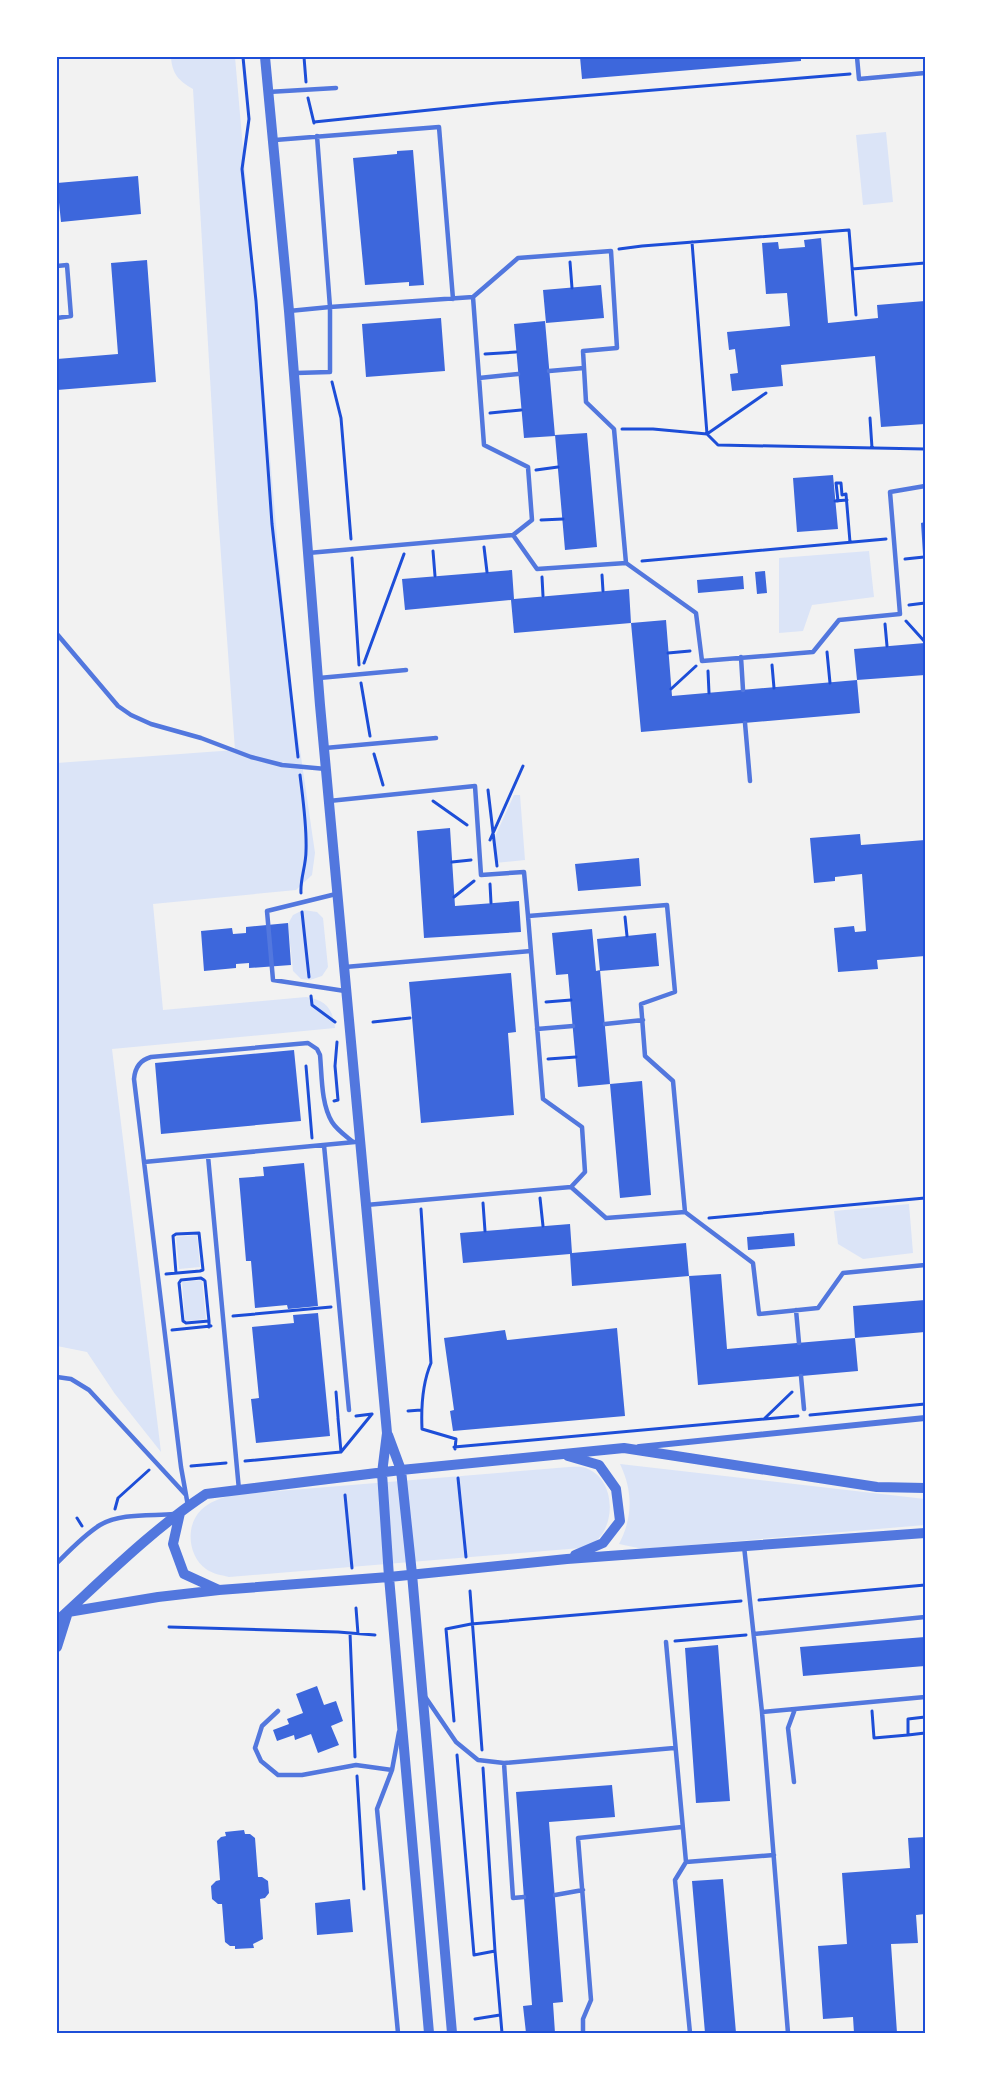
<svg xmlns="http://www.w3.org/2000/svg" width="982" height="2090" font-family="'Golos Text',sans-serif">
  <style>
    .green { fill: #dbe4f7 }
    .building { fill: #3d67dc }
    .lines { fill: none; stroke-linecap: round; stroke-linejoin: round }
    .path { stroke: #1d4ed8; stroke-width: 3 }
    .service { stroke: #5277de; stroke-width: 4.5 }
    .minor { stroke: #5277de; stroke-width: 6 }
    .tertiary { stroke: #5277de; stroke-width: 10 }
    .neatline { fill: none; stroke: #1d4ed8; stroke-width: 2 }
  </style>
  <rect width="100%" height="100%" fill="#f2f2f2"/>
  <path class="green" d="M171,57H235L289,674L315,853L312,875L296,890L153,904L163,1010L306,997C325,1000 333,1008 335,1028L112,1049L161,1452L115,1394L87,1352L57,1346V763L235,750L218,514L193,89C179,81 172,74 171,57Z
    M886,132L893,202L863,205L856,135Z
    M869,551L874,597L812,605L803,631L779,633V558Z
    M514,795H520L525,860L495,863L493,841Z
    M303,910L317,912L323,918L328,967L322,976L310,980L301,979L293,971L288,924L293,915Z
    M909,1204L913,1253L863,1259L838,1244L834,1211Z
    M197,1235L200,1267L179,1269L176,1237Z
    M202,1280L206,1319L185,1321L182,1282Z
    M620,1464L925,1499V1525L643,1549L619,1544C633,1517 633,1491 620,1464Z
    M569,1467C575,1467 583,1466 588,1469C614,1480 616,1521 598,1539C593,1544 586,1545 581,1548L229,1577C221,1575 213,1574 206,1569C188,1556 185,1526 201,1510C209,1502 221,1498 231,1495Z"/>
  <path class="building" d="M580,57H801V61L582,79Z
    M413,150L424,285L409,286V282L365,285L353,158L397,154V151Z
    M138,176L141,214L61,222L57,183Z
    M821,238L828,323L878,318L877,305L925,301V424L881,427L875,356L781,365L783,386L732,391L730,374L738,373L735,349L729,350L727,332L790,326L787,293L766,294L762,243L778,242L779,249L805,247L804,240Z
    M147,260L156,382L57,390V359L118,354L111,263Z
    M601,285L604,318L546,323L543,290Z
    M441,318L445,371L366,377L362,324Z
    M545,321L555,436L524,438L514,324Z
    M587,433L597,547L565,550L555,435Z
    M833,475L838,529L797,532L793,478Z
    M925,522V554H923L921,523Z
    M512,570L514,599L629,589L631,623L514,633L511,600L405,610L402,579Z
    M765,571L767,593L757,594L755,572Z
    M743,576L744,589L698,593L697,580Z
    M666,620L672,696L857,680L860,713L641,732L631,623Z
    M925,643V675L857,680L854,649Z
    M450,828L455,906L519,901L521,932L424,938L417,831Z
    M860,834L861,845L925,840V956L877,960L878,969L838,972L834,928L854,926L855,932L866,931L862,874L835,877V881L814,883L810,838Z
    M639,858L641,886L578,891L575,864Z
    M288,923L291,965L249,968V963L236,964V968L204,971L201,931L232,928L233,934L246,933V927Z
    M592,929L596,971L600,970L610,1084L578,1087L568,974L556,975L552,933Z
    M656,933L659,966L600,971L597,939Z
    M511,973L516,1032L508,1033L514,1115L421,1123L409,982Z
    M294,1050L301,1121L161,1134L155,1063Z
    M642,1081L651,1195L620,1198L610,1084Z
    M304,1163L318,1306L288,1309L287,1305L255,1308L251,1261H246L239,1178L264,1176L263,1167Z
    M570,1224L572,1253L686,1243L689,1276L572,1286L570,1254L463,1263L460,1233Z
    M794,1233L795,1246L748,1250L747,1237Z
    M721,1274L727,1349L855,1338L858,1371L698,1385L689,1276Z
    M925,1300V1332L855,1338L853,1306Z
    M318,1313L330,1436L256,1443L251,1399L259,1398L252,1327L294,1323L293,1315Z
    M617,1328L625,1416L453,1431L450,1411L454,1410L444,1338L505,1330L507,1340Z
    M925,1637V1666L803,1676L800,1647Z
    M718,1645L730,1801L696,1803L685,1648Z
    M317,1686L324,1705L336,1701L343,1721L331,1726L339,1745L318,1753L311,1734L295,1740L294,1735L277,1741L273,1730L289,1724L287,1719L303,1713L296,1694Z
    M612,1785L615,1817L549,1822L563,2002L553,2003L555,2033H526L523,2006L532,2005L516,1792Z
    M244,1830L245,1834H250L255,1838L258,1877H262L268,1881L269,1893L265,1898L260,1899L263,1939L253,1944L254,1948L235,1949V1946H230L225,1942L222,1904H218L212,1899L211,1886L216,1881L220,1880L217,1841L221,1837L226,1836L225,1832Z
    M925,1837V1914L916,1915L918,1943L891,1944L897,2033H854L853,2017L823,2019L818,1946L847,1944L842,1873L910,1868L908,1838Z
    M723,1879L736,2033H705L692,1881Z
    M350,1899L353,1932L317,1935L315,1903Z"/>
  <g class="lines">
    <path class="path" d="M243,57L249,119L242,169L256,301L272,524L298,757
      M304,57L306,82
      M308,98L314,123
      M314,122L497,103L850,74
      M692,242L707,434L718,445L925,449
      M619,249L642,246L849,230L856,315
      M570,262L572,288
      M852,269L925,263
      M485,354L516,352
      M332,382L341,418L351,539
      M490,413L521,410
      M870,418L872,448
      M622,429H653L707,434L766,393
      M536,470L558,467
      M835,501L847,500
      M838,501L836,483H841L842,495L846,494L850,542
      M541,520L563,519
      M484,547L487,572
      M433,551L435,576
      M352,558L359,665
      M905,559L924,557
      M642,561L886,539
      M602,575L603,591
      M542,577L543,596
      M909,605L925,603
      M906,621L925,642
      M885,624L887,646
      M827,652L830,683
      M668,653L690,651
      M364,663L404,554
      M772,665L774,688
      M708,671L709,693
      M361,683L370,736
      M671,689L696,666
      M374,754L383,785
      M300,775C303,800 307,826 306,851C306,866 300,879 301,893
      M488,790L497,866
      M433,801L467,825
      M490,840L523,766
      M452,862L471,860
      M490,884L491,903
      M454,897L474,881
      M302,912L309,977
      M625,917L627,936
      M311,996L312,1005L335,1022
      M546,1002L571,1000
      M373,1022L410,1018
      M548,1059L576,1057
      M306,1066L312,1138
      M334,1101L338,1100L335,1066L337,1042
      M540,1198L543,1226
      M483,1203L485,1231
      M421,1209L431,1363C422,1384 421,1406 422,1429L456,1439L455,1449
      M709,1218L925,1198
      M166,1274L200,1271L203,1270L199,1233L176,1234L173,1236L176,1273
      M233,1316L331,1307
      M209,1321L186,1323L183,1321L179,1283L181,1280L201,1278L204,1280L205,1281L209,1321V1327
      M172,1330L211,1326
      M336,1392L338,1417
      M408,1411L421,1410
      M810,1415L925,1404
      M356,1416L372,1414
      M338,1418L341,1452
      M764,1419L792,1392
      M454,1447L798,1416
      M245,1461L341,1452L372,1414
      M191,1466L226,1463
      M458,1478L466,1557
      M345,1495L352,1568
      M115,1509L118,1498L149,1470
      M77,1518L82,1526
      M470,1591L482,1750
      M759,1600L925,1585
      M356,1608L358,1634
      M169,1627L338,1632L375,1635
      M350,1633L355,1757
      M675,1641L746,1635
      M872,1711L874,1738L908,1735V1719L925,1717
      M454,1721L446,1629L471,1624L741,1601
      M908,1735L925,1733
      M457,1755L474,1955L495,1951
      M483,1768L495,1951L502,2033
      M357,1776L364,1889
      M475,2019L500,2015"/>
    <path class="service" d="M857,57L859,79L925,73
      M268,92L336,88
      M275,140L439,127L453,299
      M57,266L67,265L71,316L57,318
      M289,311L330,307L473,297
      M549,371L584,368
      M296,373L330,372V307L317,136
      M479,378L518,374
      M513,535L532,520L528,467L484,445L473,297L518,258L611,251L617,348L583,351L586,402L614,429L626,563
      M308,553L513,535L537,569L626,563L696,613L702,661L813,652L839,620L900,614L890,492L925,486
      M57,634L118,706L131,715L151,724L201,738L251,757L282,765L326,769
      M741,657L743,690
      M319,678L406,670
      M745,723L750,781
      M325,748L436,738
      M329,801L475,786L481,875L524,872L528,916
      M336,894L267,911L273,980L345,991
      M345,967L531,951
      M605,1024L643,1020
      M537,1029L573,1026
      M324,1145L349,1410
      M208,1156L239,1490
      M144,1162L355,1142
      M571,1187L585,1172L582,1127L543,1099L528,916L667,905L675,992L641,1004L645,1056L673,1081L685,1212
      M366,1205L571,1187L606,1218L685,1212L753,1263L759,1314L818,1308L843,1273L925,1265
      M796,1310L799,1343
      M801,1376L804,1409
      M57,1377L71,1379L89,1390L186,1495
      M188,1506L181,1467L134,1079C135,1067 140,1060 151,1057L308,1043L317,1049L320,1055C322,1076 321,1104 332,1122C337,1130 346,1136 353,1142
      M744,1546L762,1712L925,1697
      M57,1563C70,1550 84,1535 100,1525C120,1513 151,1516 174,1514
      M754,1634L925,1617
      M666,1642L686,1862L774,1855
      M426,1698L456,1742L478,1760L504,1763
      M278,1711L262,1726L255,1748L261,1761L278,1775H302L356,1765L392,1770
      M762,1712L788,2033
      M794,1782L788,1728L795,1709
      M686,1862L675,1880L690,2033
      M555,1895L583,1890
      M524,1897L513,1898L504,1763L674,1748
      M398,2033L377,1809L392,1770L399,1732
      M583,2033V2019L591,2000L578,1838L682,1827"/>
    <path class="minor" d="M639,1447L925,1418"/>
    <path class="tertiary" d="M265,57L289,311L320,705L387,1433L382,1473L389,1577L429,2033
      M388,1435L401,1470L412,1574L452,2033
      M568,1456L599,1465L616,1489L620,1521L603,1543L575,1555
      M180,1513L173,1544L184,1574L219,1590
      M57,1621C104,1578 153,1529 206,1494L401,1470L624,1448L877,1487L925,1488
      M57,1647L68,1612L158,1597L219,1590L389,1577L567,1559L925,1533"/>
  </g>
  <rect width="982" height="2090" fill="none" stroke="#ffffff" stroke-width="117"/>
  <rect x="58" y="58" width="866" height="1974" class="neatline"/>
</svg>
